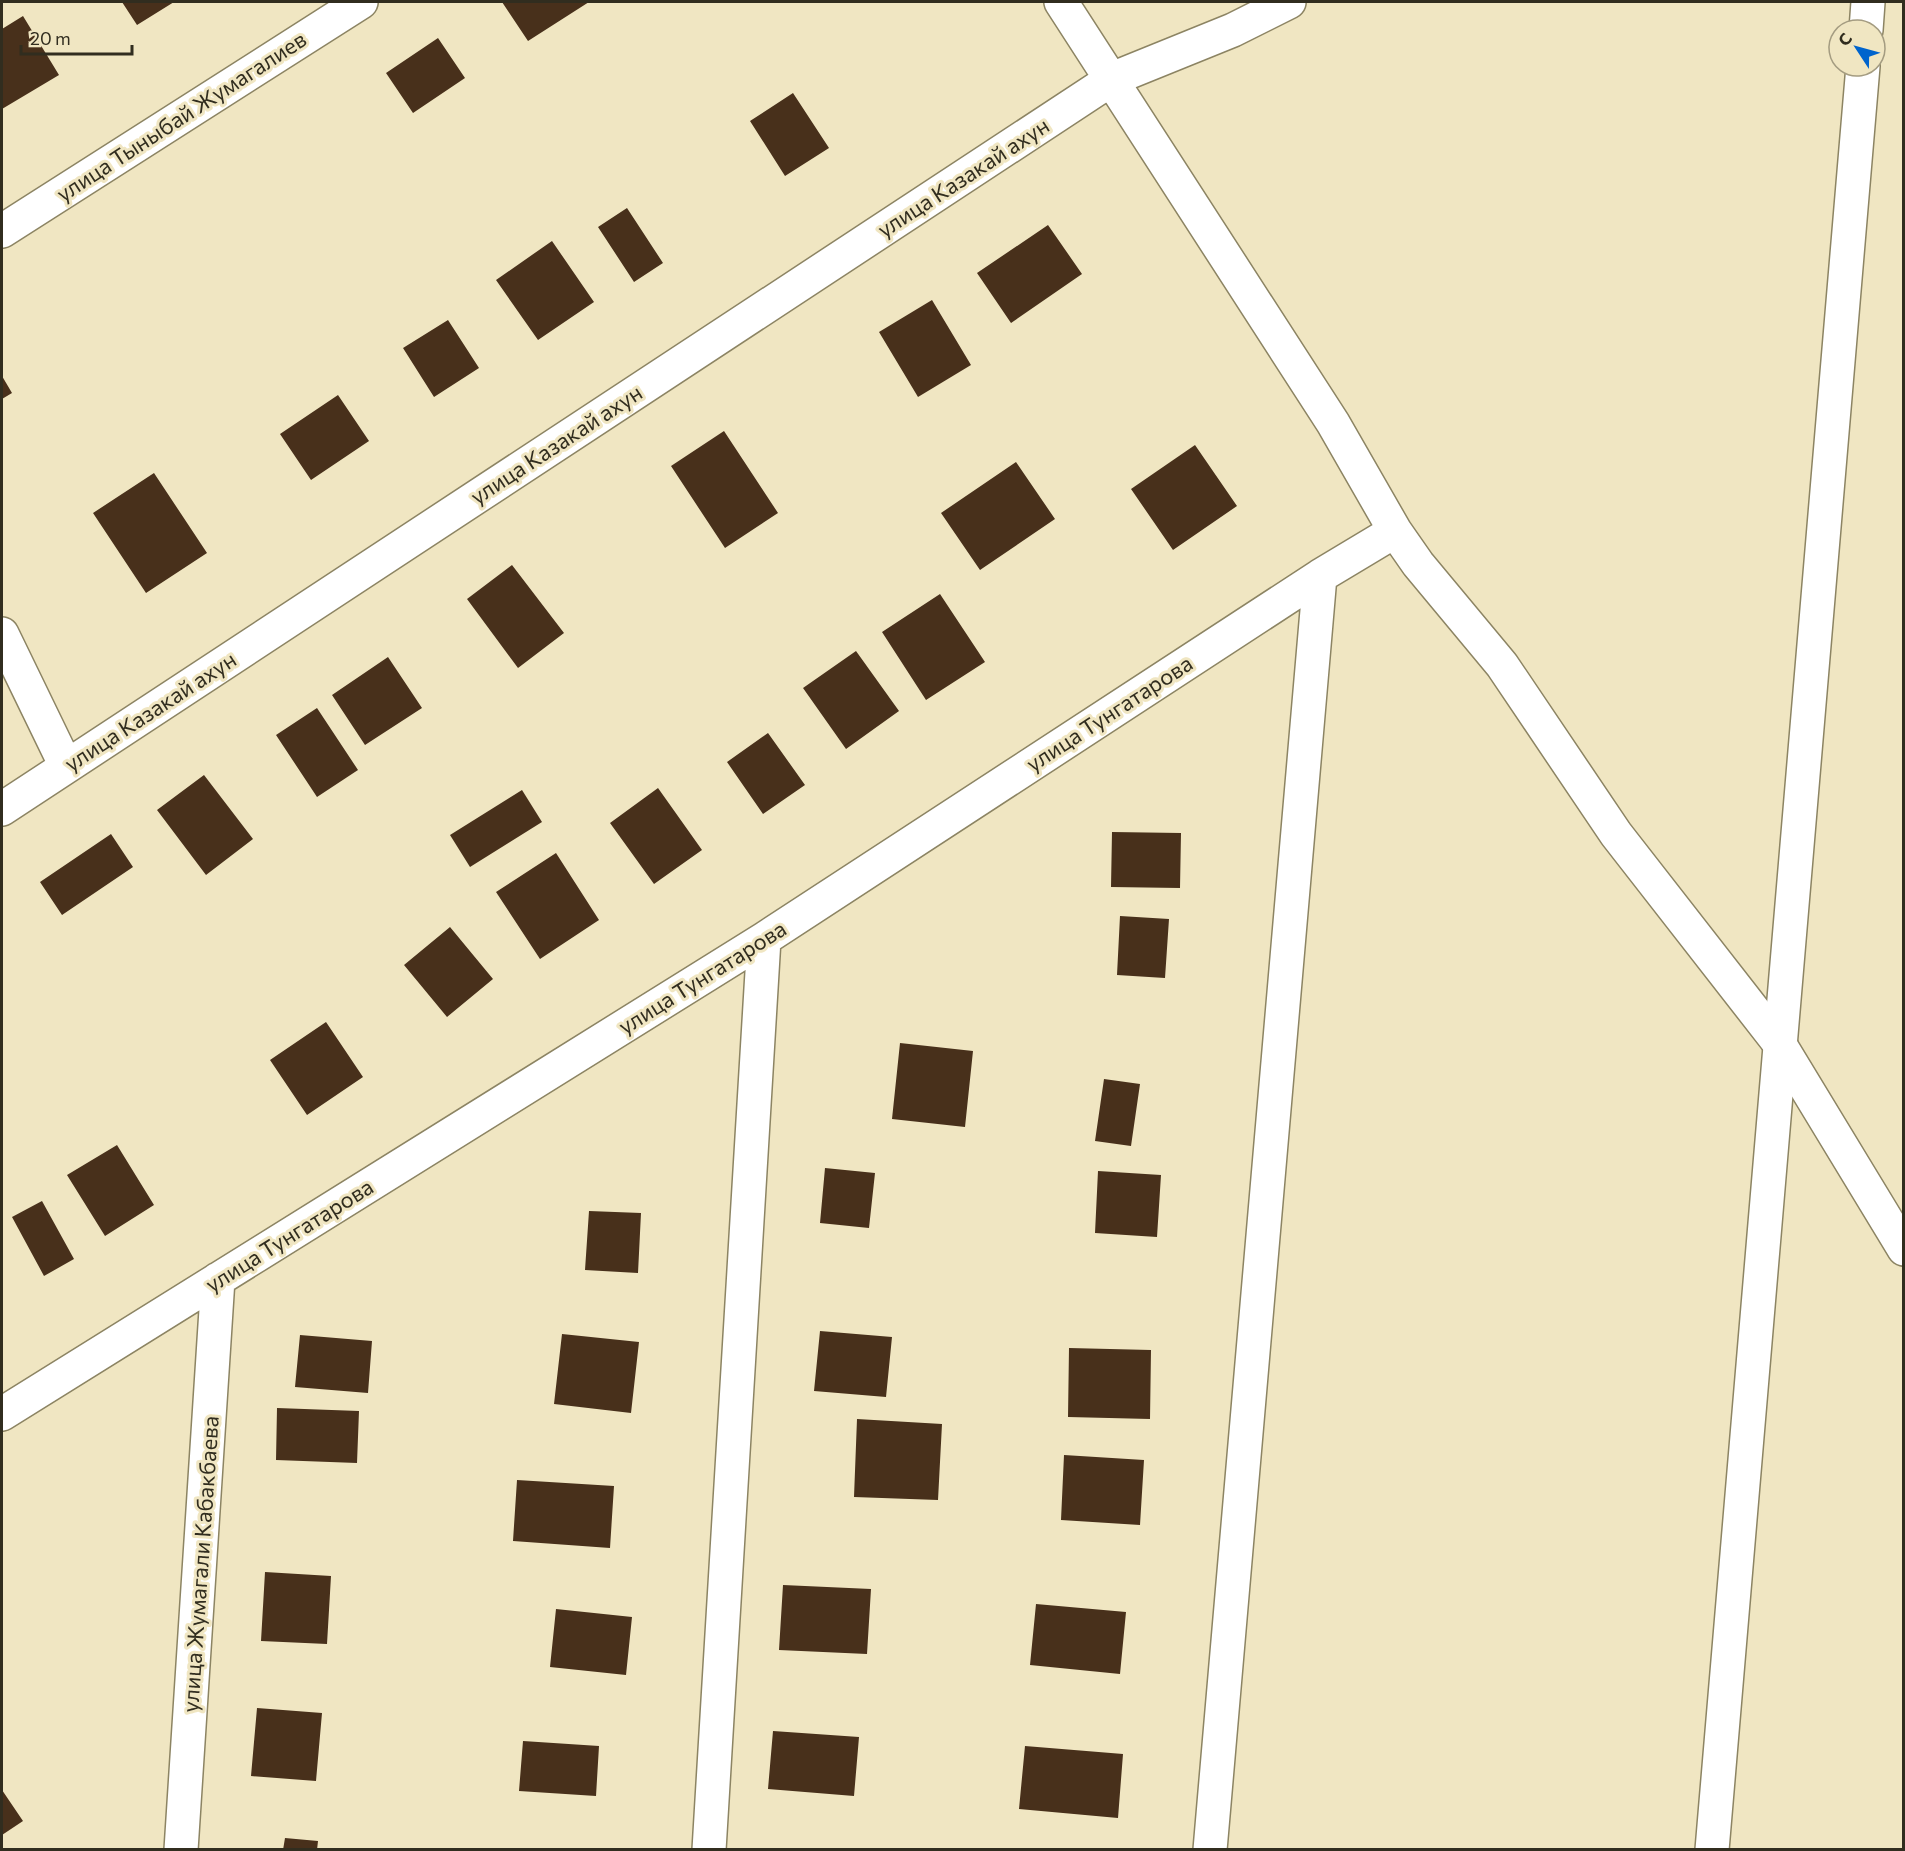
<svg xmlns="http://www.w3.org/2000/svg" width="1905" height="1851" font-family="Commissioner,sans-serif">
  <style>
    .building { fill: #48301b }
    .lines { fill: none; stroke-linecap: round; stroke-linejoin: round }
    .street-casing { stroke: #8c8463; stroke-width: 36 }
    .secondary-casing { stroke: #8c8463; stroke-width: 36 }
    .street { stroke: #fff; stroke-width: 33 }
    .secondary { stroke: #fff; stroke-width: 33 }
    .labels { text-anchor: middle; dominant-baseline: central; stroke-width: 6; stroke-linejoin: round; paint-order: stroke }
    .street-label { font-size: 22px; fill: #312d1f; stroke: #f0e6c2 }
  </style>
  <rect width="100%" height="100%" fill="#f0e6c2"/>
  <path class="building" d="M122,2H174L137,25Z
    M502,2H589L528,41Z
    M23,16L59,75L2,109V29Z
    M438,38L465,78L413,113L386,73Z
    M793,93L829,148L785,176L750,121Z
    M627,208L663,263L634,282L598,227Z
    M1048,225L1082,274L1011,323L977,273Z
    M552,241L594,302L538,340L496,280Z
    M932,300L971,365L918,397L879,332Z
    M448,320L479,368L434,397L403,348Z
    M2,376L12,393L2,399Z
    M338,395L369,441L311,480L280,434Z
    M724,431L778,513L725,548L671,466Z
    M1195,445L1237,506L1173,550L1131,489Z
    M1016,462L1055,519L980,570L941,513Z
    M154,473L207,553L146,593L93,513Z
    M512,565L564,633L518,668L467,599Z
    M940,594L985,662L926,700L882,632Z
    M856,651L899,711L846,749L803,688Z
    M388,657L422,708L365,745L332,695Z
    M317,708L358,770L317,797L276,735Z
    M768,733L805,785L763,814L727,762Z
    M204,775L253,839L206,875L157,810Z
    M658,788L702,850L654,884L610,823Z
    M522,790L542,822L470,867L450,835Z
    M1112,832L1181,833L1180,888L1111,887Z
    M111,834L133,867L62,915L40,882Z
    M556,853L599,920L540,959L496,892Z
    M1120,916L1169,919L1165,978L1117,975Z
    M450,927L493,979L447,1017L404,965Z
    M326,1022L363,1077L307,1115L270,1060Z
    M900,1043L973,1051L965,1127L892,1119Z
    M1104,1079L1140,1084L1131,1146L1095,1141Z
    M117,1145L154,1205L105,1236L67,1175Z
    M825,1168L875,1173L869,1228L820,1223Z
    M1098,1171L1161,1175L1157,1237L1095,1233Z
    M42,1201L74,1259L44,1276L12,1217Z
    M589,1211L641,1213L638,1273L585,1270Z
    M820,1331L892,1337L886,1397L814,1391Z
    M562,1334L639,1342L631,1413L554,1404Z
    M300,1335L372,1341L368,1393L295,1387Z
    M1069,1348L1151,1350L1150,1419L1068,1417Z
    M277,1408L359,1411L357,1463L276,1460Z
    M857,1419L942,1424L938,1500L854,1497Z
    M1064,1455L1144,1460L1140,1525L1061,1520Z
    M517,1480L614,1486L610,1548L513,1541Z
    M265,1572L331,1576L327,1644L261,1641Z
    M783,1585L871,1589L867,1654L779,1650Z
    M1036,1604L1126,1612L1120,1674L1030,1665Z
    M556,1609L632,1617L626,1675L550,1667Z
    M257,1708L322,1713L316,1781L251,1776Z
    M773,1731L859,1737L854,1796L768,1789Z
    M523,1741L599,1746L596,1796L519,1791Z
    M1025,1746L1123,1754L1118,1818L1019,1809Z
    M2,1790L23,1821L2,1835Z
    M285,1838L318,1841L317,1850H283Z"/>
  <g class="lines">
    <defs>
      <path id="street" d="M1061,2L1333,423L1395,531L1418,564L1502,665L1616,834L1779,1043L1904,1249
        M2,231L361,2
        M2,634L66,766
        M2,809L1112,79L1233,30L1289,2
        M2,1414L764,939L1320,576L1395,531
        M181,1850L218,1279
        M709,1850L764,939
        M1210,1850L1320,576"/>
      <path id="secondary" d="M1866,30L1868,2
        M1712,1850L1863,66"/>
    </defs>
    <use href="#street" class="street-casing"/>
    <use href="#secondary" class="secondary-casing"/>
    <use href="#street" class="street"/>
    <use href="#secondary" class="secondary"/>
  </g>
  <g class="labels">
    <g class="street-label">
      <text transform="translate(181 116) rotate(-33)">улица Тыныбай Жумагалиев</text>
      <text transform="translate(963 177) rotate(-33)">улица Казакай ахун</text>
      <text transform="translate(556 444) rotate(-33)">улица Казакай ахун</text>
      <text transform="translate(150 711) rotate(-33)">улица Казакай ахун</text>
      <text transform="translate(1109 713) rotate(-33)">улица Тунгатарова</text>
      <text transform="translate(702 977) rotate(-32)">улица Тунгатарова</text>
      <text transform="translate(289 1235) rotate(-32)">улица Тунгатарова</text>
      <text transform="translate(200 1564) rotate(-86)">улица Жумагали Кабакбаева</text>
    </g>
  </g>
  <rect width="1905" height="1851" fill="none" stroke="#312d1f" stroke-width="6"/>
  <g transform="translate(1857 48) rotate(306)"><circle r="28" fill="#f0e6c2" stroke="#a49c81" stroke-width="1.5"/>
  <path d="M0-4.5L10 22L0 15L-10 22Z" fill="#0064cd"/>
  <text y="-9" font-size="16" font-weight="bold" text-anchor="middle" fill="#312d1f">С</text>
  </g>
  <path d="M21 45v9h111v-9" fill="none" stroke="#312d1f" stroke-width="3"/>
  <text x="30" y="45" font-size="18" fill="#312d1f" stroke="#f0e6c2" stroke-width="4.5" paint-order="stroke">20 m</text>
</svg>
